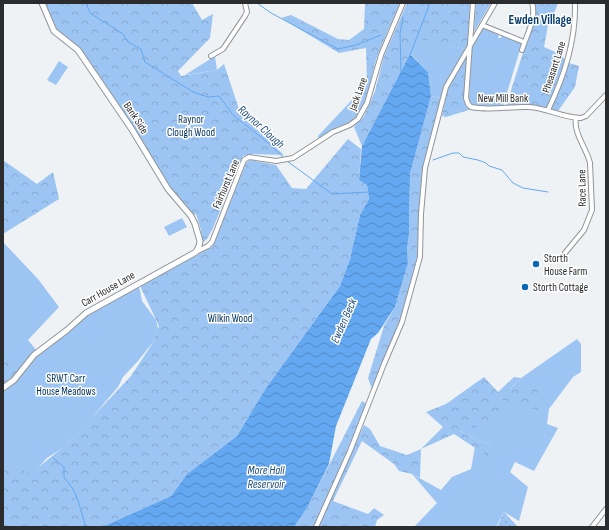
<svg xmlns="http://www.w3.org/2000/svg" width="609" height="530" font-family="'Sofia Sans Condensed',sans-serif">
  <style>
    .green { fill: #9cc5f3 }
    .forest { fill: url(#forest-crowns) }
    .garden { fill: url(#garden-dots) }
    .water { fill: url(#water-waves) }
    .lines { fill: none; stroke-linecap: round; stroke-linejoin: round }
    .stream { stroke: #63a8f1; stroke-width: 1 }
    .minor-casing { stroke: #929497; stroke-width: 6 }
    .tertiary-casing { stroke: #929497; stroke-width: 7 }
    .minor { stroke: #fff; stroke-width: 4 }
    .tertiary { stroke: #fff; stroke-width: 5 }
    .poi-dot { fill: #0a67b4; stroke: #fff; stroke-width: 1.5 }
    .labels { text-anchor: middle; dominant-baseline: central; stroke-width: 3; stroke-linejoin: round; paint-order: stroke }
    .street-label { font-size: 11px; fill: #2b2c2d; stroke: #fff }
    .park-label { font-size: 11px; fill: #00325f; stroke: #fff }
    .poi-label { font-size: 11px; fill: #2b2c2d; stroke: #fff; text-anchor: start }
    .water-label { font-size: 12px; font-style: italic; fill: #1d4c7c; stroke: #fff }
    .quarter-label { font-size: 13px; font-weight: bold; fill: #0b4172; stroke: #fff }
  </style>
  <defs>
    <pattern id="forest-crowns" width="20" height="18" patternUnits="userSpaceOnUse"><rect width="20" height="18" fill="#9cc5f3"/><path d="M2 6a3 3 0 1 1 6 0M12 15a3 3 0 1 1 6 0" fill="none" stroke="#87a9d1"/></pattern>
    <pattern id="garden-dots" width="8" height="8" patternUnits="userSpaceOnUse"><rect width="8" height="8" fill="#9cc5f3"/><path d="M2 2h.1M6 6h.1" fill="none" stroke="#87a9d1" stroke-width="1.8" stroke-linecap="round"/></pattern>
    <pattern id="water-waves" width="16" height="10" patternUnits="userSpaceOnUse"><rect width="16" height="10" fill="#63a8f1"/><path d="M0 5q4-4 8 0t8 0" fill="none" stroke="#5289c4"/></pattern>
  </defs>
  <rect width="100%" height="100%" fill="#eff2f5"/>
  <path class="green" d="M483,27L499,34L498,38H501L502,35L522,43L503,106H476L470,103L469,98L472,46Z
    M415,37L465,49L445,86L441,98L431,96L428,72L409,52Z
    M215,56L217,70L185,75Z
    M59,61L68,67L56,85L47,80Z
    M350,102L354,120L331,130L319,139L318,136Z
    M182,218L187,227L169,236L164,227Z
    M3,242L38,279L59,307L28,340L37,351L10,381L3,385Z
    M138,286L140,290L142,301L156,320L158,329L153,342L138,361L123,377L118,387L89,421L64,447L47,458L30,476L3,465V389L36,355L83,317Z
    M577,339L581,344V372L573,377L549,409L547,424L558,428L534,471L515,462L510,472L528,487L519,521L504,512L496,527H414L437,503L412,474L441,490L452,477L471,469L475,447L491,458L489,444L479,441L460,431L500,400L521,378Z"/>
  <path class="forest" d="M44,3H192L202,20L213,14L210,38L178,71L181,76L217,70L224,64L241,115L284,155L253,154L243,156L213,228L207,239L202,243L201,230L196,214L192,216L169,187L107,87L80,48L59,33L53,23Z
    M365,3H400C392,21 384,39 377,57C370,78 369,104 354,120L350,102L367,84L366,48L339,53L281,18L291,15L338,39L349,40L364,29Z
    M407,3H470L468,45L465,49L416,38L410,54L362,146L354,127L364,116L370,103L375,91L384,56Z
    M476,3H491L474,32Z
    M534,3H558L555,11L549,20L544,47L560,54L566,61L555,90L547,107L526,105L506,106L534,18Z
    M467,56L464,98L466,107L472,109L446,117L442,116L448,88Z
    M569,63L579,66L575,87L558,111L550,109L555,101Z
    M431,96L441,98L422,172L417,257L400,323L372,389L368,378L384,326L395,307L408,263L407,249L409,234L410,174Z
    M348,139L361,149L359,180L367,185L369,199L360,215L350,259L340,286L266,388L237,436L187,474L171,496L102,527H4L3,461L30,474L67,444L131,376L152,344L159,326L140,286L212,247L246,163L250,160L276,165L292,188L306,189Z
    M3,160L37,184L53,172L59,199L3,234Z
    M3,347L21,368L11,380L4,383Z
    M484,377L498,392L514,377L521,378L510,389L545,387L540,411L500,400L505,415L496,422L460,431L479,441L489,444L492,459L454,434L421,449L420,478L412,474L399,471L394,464L362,441L333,501L368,514L374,508L384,515L377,520L375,527H318L364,425L370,429L380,446L407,455L421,449L443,427L426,412L446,404Z
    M362,401L367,404L314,527H294L307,508Z"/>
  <path class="garden" d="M504,512L518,527H497Z"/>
  <path class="water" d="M410,54L428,72L431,96L410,174L409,234L407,249L408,263L395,307L378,333L371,339L336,426L329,464L307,508L294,527H102L171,496L187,474L237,436L266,388L340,286L350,259L360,215L369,199L367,185L359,180L362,146Z"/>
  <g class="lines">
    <path class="stream" d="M86,3L90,13L123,34L128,42L141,49L145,62L193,92L208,97L219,96L233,115L267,142L283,157
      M257,3L271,13L338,49L356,45L381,35
      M410,55L430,3
      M401,72L400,33L403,17
      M433,160L453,153H459L463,157L478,160L486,163L489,166L502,170L513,183L523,188L548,192
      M287,161L332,194L369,192
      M53,458L64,467V478C78,490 80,510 86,527"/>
    <defs>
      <path id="minor" d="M473,3L466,98L468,104L471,107C490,111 510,106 529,107C547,108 563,118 581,118L586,116L606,95
        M482,25L524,42
        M522,50C526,36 537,18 532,3
        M211,56L223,49L245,16L247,12L245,3
        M548,110C564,77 576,42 575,4
        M196,252L208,246L212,242L244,160L249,157L276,161L293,158L333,132L350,125L358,119L367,103L381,55L403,3
        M565,253L584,230L592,210L590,163C587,149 573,133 576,118
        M316,527L350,451L384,364L402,322L420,257L421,214L425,168L446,87L495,3
        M592,527L606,509"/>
      <path id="tertiary" d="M3,388L14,380L34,355L67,330L86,313L196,252L199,246L200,241L195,224L191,216L168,189L131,128L78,50L54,31L42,3"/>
    </defs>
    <use href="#minor" class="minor-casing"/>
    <use href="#tertiary" class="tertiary-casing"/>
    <use href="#minor" class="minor"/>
    <use href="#tertiary" class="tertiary"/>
  </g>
  <g class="poi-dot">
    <circle cx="536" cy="264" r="4"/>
    <circle cx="525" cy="287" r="4"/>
  </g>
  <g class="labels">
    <g class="street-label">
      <text transform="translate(554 67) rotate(-72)">Pheasant Lane</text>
      <text transform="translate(358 94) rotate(-70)">Jack Lane</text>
      <text x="503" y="98">New Mill Bank</text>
      <text transform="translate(136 118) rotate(57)">Bank Side</text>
      <text transform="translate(226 184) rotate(-67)">Fairhurst Lane</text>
      <text transform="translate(582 188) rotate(-91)">Race Lane</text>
      <text transform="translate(108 289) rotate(-30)">Carr House Lane</text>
    </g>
    <g class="park-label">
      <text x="191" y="119">Raynor<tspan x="191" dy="13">Clough Wood</tspan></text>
      <text x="230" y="318">Wilkin Wood</text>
      <text x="66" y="378">SRWT Carr<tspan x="66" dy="13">House Meadows</tspan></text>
    </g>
    <g class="poi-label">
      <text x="544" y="258">Storth<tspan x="544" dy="13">House Farm</tspan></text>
      <text x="533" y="287">Storth Cottage</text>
    </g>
    <g class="water-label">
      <text transform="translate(261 127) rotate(42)">Raynor Clough</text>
      <text transform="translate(344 321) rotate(-66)">Ewden Beck</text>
      <text x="266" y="470">More Hall<tspan x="266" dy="14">Reservoir</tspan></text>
    </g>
    <g class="quarter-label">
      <text x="540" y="20">Ewden Village</text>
    </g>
  </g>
  <rect width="609" height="530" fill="none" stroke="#2b2c2d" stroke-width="8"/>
</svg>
